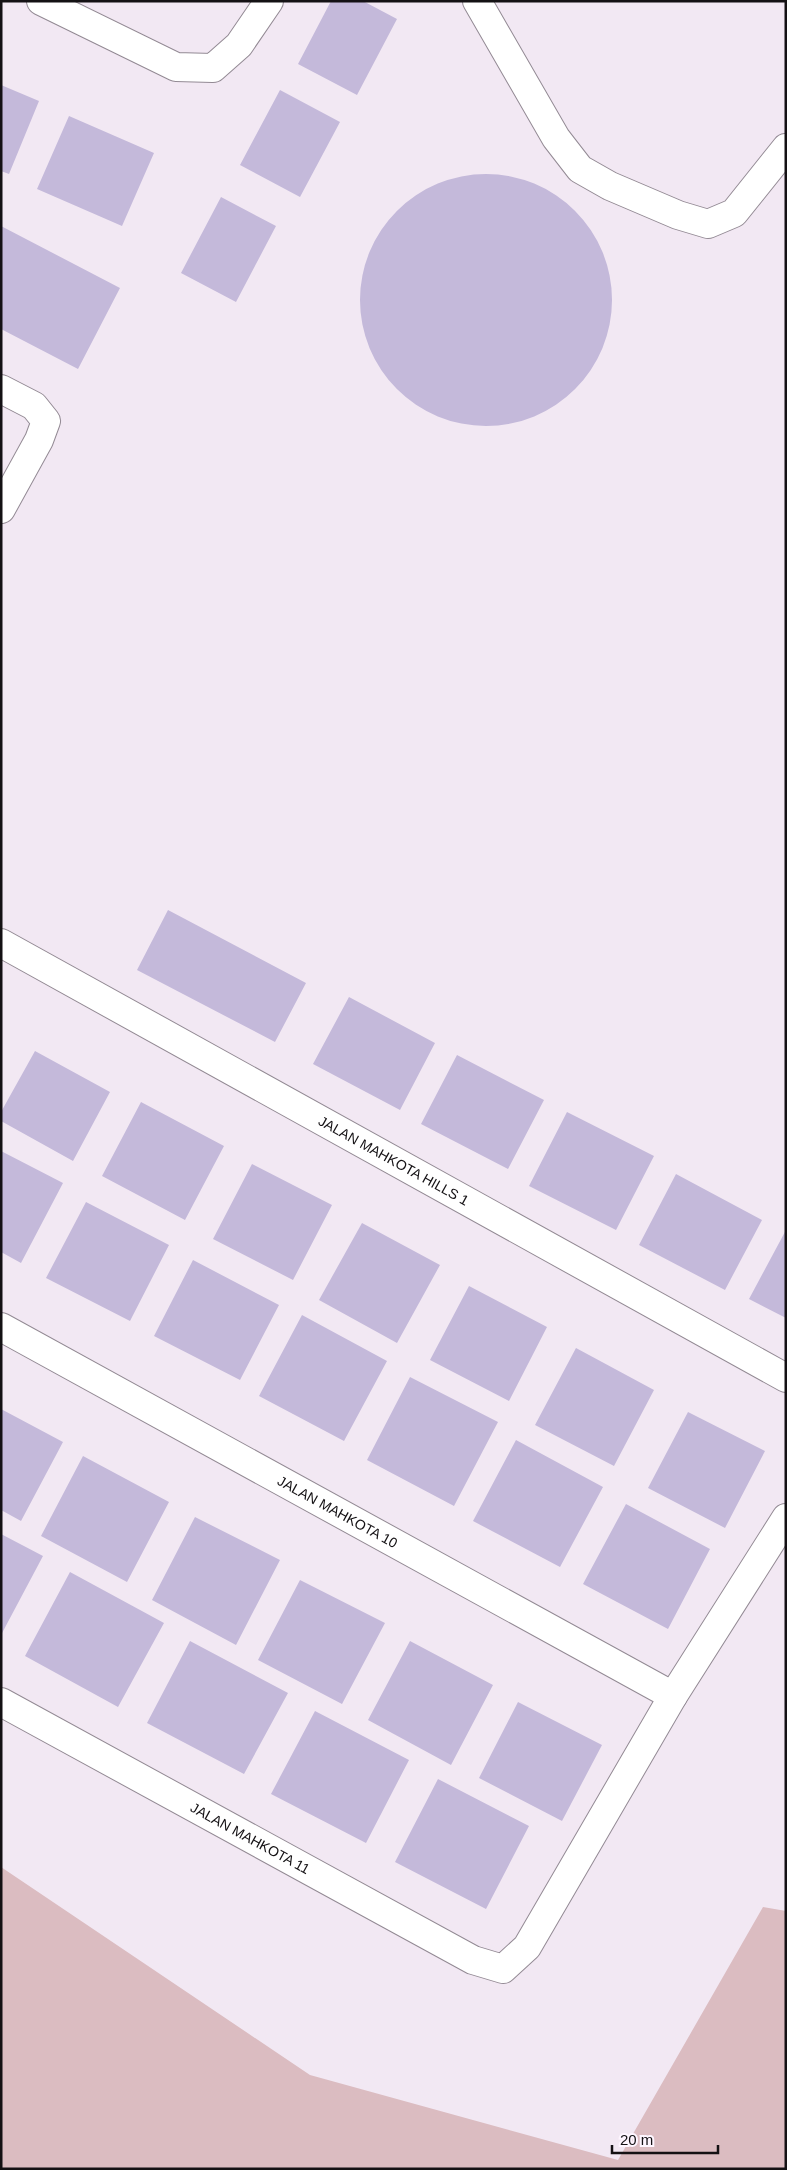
<svg xmlns="http://www.w3.org/2000/svg" width="787" height="2170" font-family="Arial,sans-serif">
  <style>
    .green { fill: #dbbcc1 }
    .building { fill: #c4b9da }
    .lines { fill: none; stroke-linecap: round; stroke-linejoin: round }
    .minor-casing { stroke: #938a94; stroke-width: 30 }
    .minor { stroke: #fff; stroke-width: 28 }
    .labels { text-anchor: middle; dominant-baseline: central; stroke-width: 4; stroke-linejoin: round; paint-order: stroke }
    .street-label { font-size: 14px; fill: #141114; stroke: #fef6ff }
  </style>
  <rect width="100%" height="100%" fill="#f2e8f3"/>
  <path class="green" d="M1,1867L310,2075L618,2160L763,1907L786,1911V2169H1Z"/>
  <path class="building" d="M331,1H363L397,19L357,95L298,64Z
    M1,85L39,101L9,174L1,171Z
    M280,90L340,122L300,197L240,165Z
    M69,116L154,153L122,226L37,189Z
    M360 300a126 126 0 1 1 252 0a126 126 0 1 1-252 0Z
    M221,197L276,226L236,302L181,273Z
    M1,226L120,288L78,369L1,329Z
    M168,910L306,983L275,1042L137,970Z
    M349,997L435,1043L400,1110L313,1064Z
    M35,1051L110,1092L73,1161L1,1121V1112Z
    M457,1055L544,1100L508,1169L421,1124Z
    M141,1102L224,1146L185,1220L102,1176Z
    M567,1112L654,1156L616,1230L529,1186Z
    M1,1151L63,1183L21,1263L1,1252Z
    M252,1164L332,1205L293,1280L213,1239Z
    M676,1174L762,1220L725,1290L639,1245Z
    M86,1202L169,1245L130,1321L46,1278Z
    M362,1223L440,1265L397,1343L319,1300Z
    M786,1230V1318L749,1299Z
    M193,1260L279,1305L240,1380L154,1336Z
    M469,1286L547,1327L509,1401L430,1360Z
    M302,1315L387,1361L344,1441L259,1396Z
    M576,1348L654,1390L614,1466L535,1425Z
    M410,1377L498,1422L454,1506L367,1460Z
    M1,1409L63,1442L21,1521L1,1510Z
    M688,1412L765,1451L725,1528L648,1488Z
    M516,1440L603,1487L560,1567L473,1521Z
    M83,1456L169,1502L127,1582L41,1536Z
    M626,1504L710,1549L668,1629L583,1584Z
    M195,1517L280,1560L236,1645L152,1600Z
    M1,1534L43,1556L1,1635Z
    M70,1572L164,1623L118,1707L25,1656Z
    M300,1580L385,1623L342,1704L258,1660Z
    M190,1641L288,1693L244,1774L147,1723Z
    M410,1641L493,1685L451,1765L368,1720Z
    M518,1702L602,1745L562,1821L479,1778Z
    M315,1711L409,1760L366,1843L271,1794Z
    M438,1779L529,1826L486,1909L395,1862Z"/>
  <g class="lines">
    <defs>
      <g id="minor">
        <path d="M41,1L176,67L213,68L239,45L269,1"/>
        <path d="M477,1L556,138L580,169L610,186L678,215L708,224L734,213L786,148"/>
        <path d="M1,389L34,406L46,421L39,440L1,509"/>
        <path id="s1" d="M1,943L786,1378"/>
        <path id="s2" d="M1,1327L673,1696"/>
        <path id="s3" d="M1,1702L473,1960L503,1969L527,1947L673,1696L786,1518"/>
      </g>
    </defs>
    <use href="#minor" class="minor-casing"/>
    <use href="#minor" class="minor"/>
  </g>
  <g class="labels">
    <g class="street-label">
      <text stroke="none"><textPath href="#s1" startOffset="449">JALAN MAHKOTA HILLS 1</textPath></text>
      <text stroke="none"><textPath href="#s2" startOffset="384">JALAN MAHKOTA 10</textPath></text>
      <text stroke="none"><textPath href="#s3" startOffset="284">JALAN MAHKOTA 11</textPath></text>
    </g>
  </g>
  <rect width="787" height="2170" fill="none" stroke="#141114" stroke-width="5"/>
  <path d="M612 2145v8h106v-8" fill="none" stroke="#141114" stroke-width="2.5"/>
  <text x="620" y="2145" font-size="15" fill="#141114" stroke="#fef6ff" stroke-width="4" paint-order="stroke">20 m</text>
</svg>
